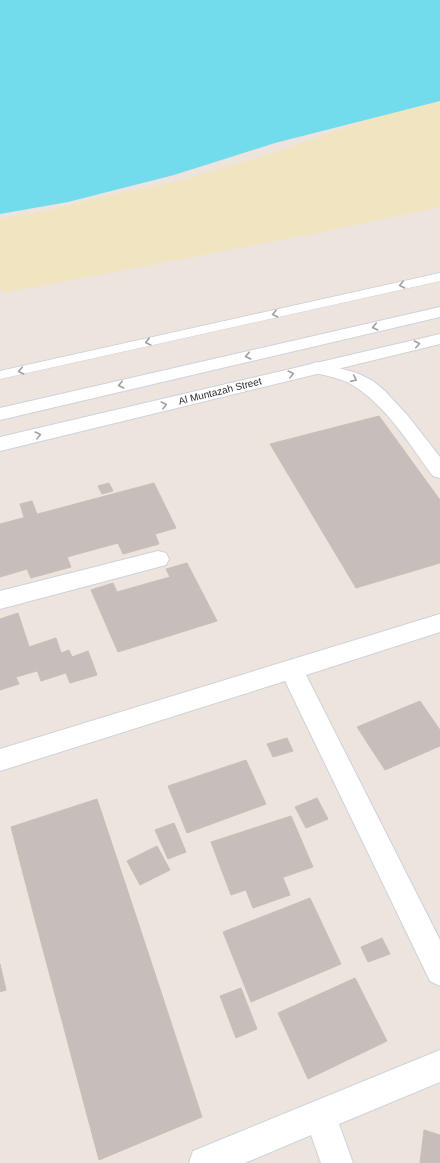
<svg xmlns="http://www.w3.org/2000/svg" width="440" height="1163" font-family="Helvetica,sans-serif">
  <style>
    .sand { fill: #f1e4c1 }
    .water { fill: #72dced }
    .building { fill: #c5beba; stroke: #c8c0b7 }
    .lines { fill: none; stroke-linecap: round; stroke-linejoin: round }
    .lane-casing { stroke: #ccd1dc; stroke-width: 1 }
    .street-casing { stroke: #ccd1dc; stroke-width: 2 }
    .secondary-casing { stroke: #ccd1dc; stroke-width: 2 }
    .lane { fill: #fff; fill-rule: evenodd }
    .street { fill: #fff; fill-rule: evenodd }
    .secondary { fill: #fff; fill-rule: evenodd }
    .oneway { stroke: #a0a0a0 }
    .labels { text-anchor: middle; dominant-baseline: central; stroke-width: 3; stroke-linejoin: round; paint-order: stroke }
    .street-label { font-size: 10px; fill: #2b2b2b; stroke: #fff }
  </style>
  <rect width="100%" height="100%" fill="#ede4dd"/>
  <path class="sand" d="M440,101V207L312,234L4,293L0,287V219L49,210L119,193L175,182L270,154L376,117Z"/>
  <path class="water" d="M0,0H440V101L275,143L174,175L68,202L0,214Z"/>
  <path class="building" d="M379,416L440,500V563L356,588L270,444Z
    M109,483L113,491L102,494L98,486Z
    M154,483L176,528L155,534L159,544L123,554L118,543L67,557L71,567L31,578L27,569L0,577V524Z
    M32,501L37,514L24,517L20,504Z
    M187,563L217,621L118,652L91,590L113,583L117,592L170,577L166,569Z
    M18,613L37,671L16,677L19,684L0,690V619Z
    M56,638L61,653L69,650L72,657L88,651L93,664L41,681L29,647Z
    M93,664L97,675L70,683L66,673Z
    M420,701L440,730V746L385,770L357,727Z
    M287,738L293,751L273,757L267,744Z
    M246,760L266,804L187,833L168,786Z
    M317,798L328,819L306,828L295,807Z
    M97,799L129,895L37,927L11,827Z
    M291,816L313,867L231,895L211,842Z
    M174,823L186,852L168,859L155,830Z
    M157,846L170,870L140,885L127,861Z
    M283,878L290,895L253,908L246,890Z
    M129,895L162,995L65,1032L37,927Z
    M310,898L341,964L251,1002L223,932Z
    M382,938L390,954L368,962L361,947Z
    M0,964L6,990L0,992Z
    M355,978L387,1041L308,1079L278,1013Z
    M241,988L257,1029L236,1038L220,996Z
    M162,995L202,1117L99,1160L65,1032Z
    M424,1130L440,1135V1163H420Z"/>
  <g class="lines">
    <defs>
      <path id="lane" d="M440,273V281L0,379V371Z"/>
      <path id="street" d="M317,362L357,373L373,381L385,391L408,416L440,457V478L433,476C409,444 385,403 349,383C337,377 323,375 311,372L308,368L311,364Z
        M158,551L166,553L169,559L166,565L0,609V591Z
        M440,614V632L306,675L440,940V986L430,981L285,681L0,771V749Z
        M440,1050V1082L339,1124L353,1163H321L311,1135L245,1163H189L193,1151Z"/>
      <path id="secondary" d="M440,307V317L0,420V408Z
        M440,334V344L0,451V437Z"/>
    </defs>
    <use href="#lane" class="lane-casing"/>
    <use href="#street" class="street-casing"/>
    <use href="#secondary" class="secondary-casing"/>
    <use href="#lane" class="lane"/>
    <use href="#street" class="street"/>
    <use href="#secondary" class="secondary"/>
  </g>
  <defs><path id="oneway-chevron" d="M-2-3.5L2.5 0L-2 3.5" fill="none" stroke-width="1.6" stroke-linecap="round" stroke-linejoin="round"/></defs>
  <g class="oneway">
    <use href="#oneway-chevron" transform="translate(402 285) rotate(167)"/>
    <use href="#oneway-chevron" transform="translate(275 314) rotate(167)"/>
    <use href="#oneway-chevron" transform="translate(375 327) rotate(167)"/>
    <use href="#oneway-chevron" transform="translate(148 342) rotate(167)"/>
    <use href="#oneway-chevron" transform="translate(417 344) rotate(-13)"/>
    <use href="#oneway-chevron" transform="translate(248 356) rotate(167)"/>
    <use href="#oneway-chevron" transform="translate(21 371) rotate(167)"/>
    <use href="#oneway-chevron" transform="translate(291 374) rotate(-14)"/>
    <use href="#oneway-chevron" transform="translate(354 379) rotate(24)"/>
    <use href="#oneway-chevron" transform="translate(121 385) rotate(167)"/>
    <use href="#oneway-chevron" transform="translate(164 405) rotate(-14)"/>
    <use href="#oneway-chevron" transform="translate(38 435) rotate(-14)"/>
  </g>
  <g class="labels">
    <g class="street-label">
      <text transform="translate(220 391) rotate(-14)">Al Muntazah Street</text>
    </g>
  </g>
</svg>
